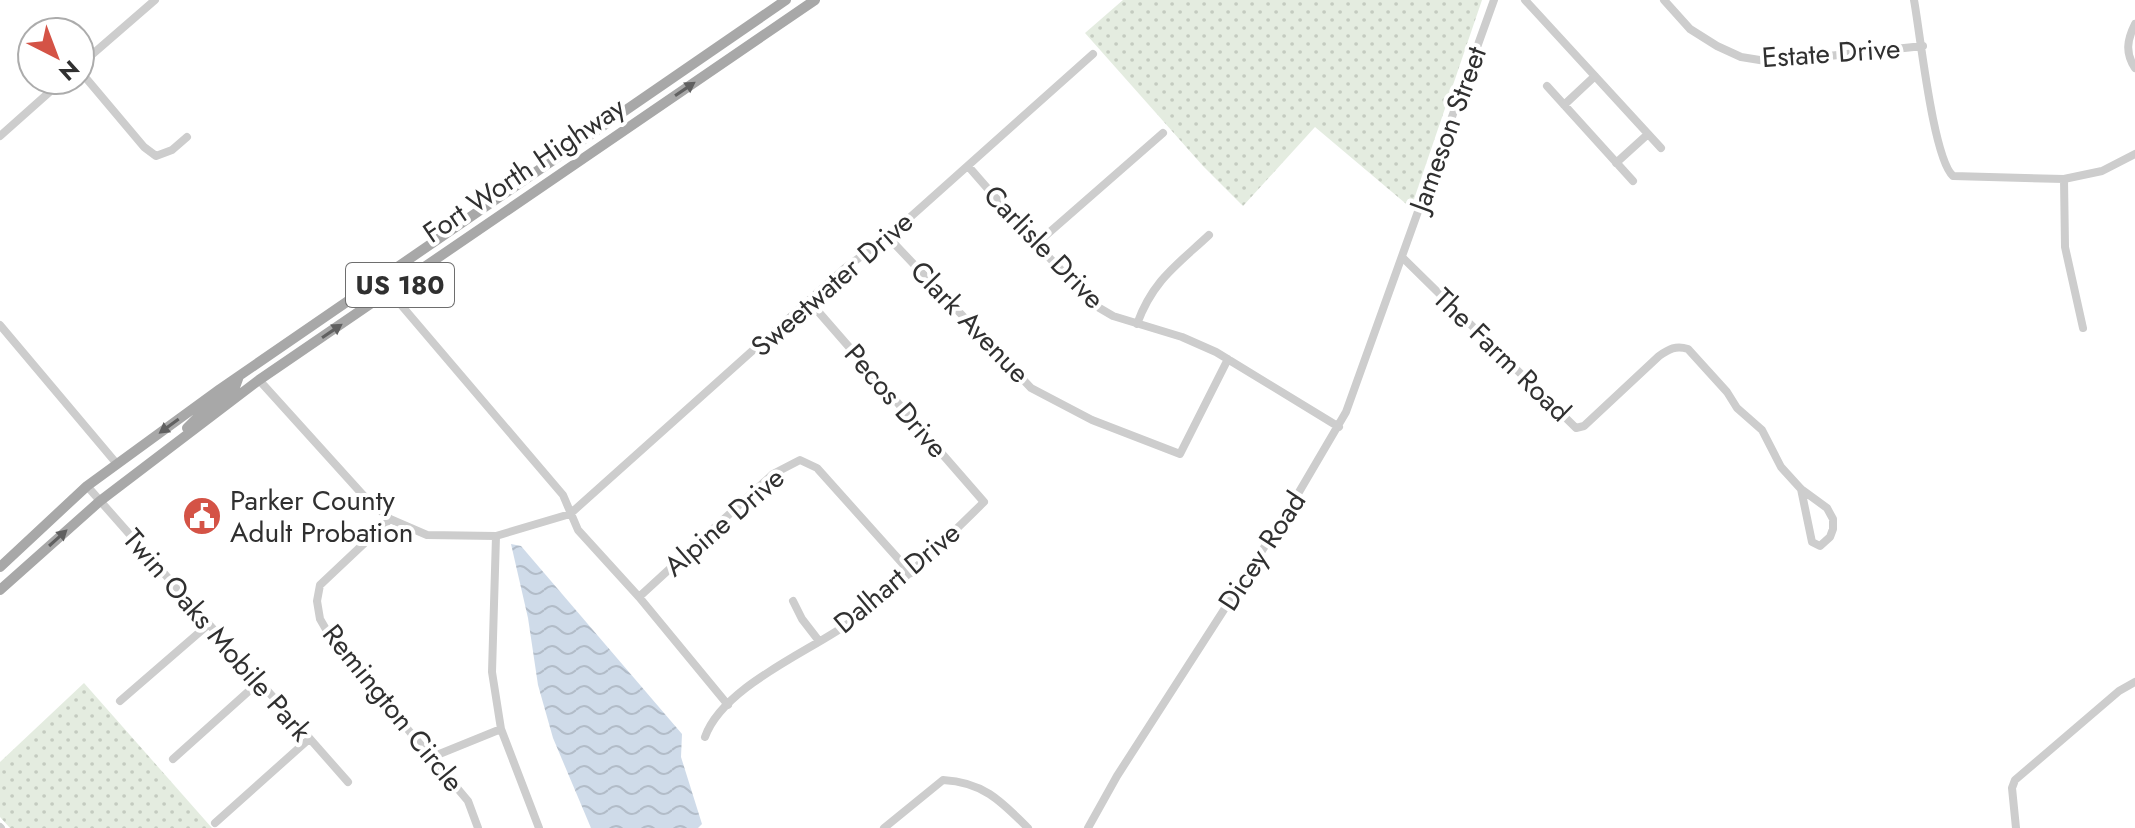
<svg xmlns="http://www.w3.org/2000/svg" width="2135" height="828" font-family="Jost,sans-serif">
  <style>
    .green { fill: url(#green-dots) }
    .water { fill: url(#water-waves) }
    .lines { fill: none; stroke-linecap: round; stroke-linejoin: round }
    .minor { stroke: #cdcdcd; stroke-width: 8 }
    .major { stroke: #a8a8a8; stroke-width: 10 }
    .oneway { fill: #606060 }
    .labels { text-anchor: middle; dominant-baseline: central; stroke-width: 8; stroke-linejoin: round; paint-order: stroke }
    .shield { fill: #fff; stroke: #6e6e6e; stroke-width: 2 }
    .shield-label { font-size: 26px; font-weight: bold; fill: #303030 }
    .street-label { font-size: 28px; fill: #303030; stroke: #fff }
    .poi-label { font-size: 28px; fill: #303030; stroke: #fff; text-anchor: start }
  </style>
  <defs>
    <pattern id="green-dots" width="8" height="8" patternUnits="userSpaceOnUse" patternTransform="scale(2)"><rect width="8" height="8" fill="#e4ece0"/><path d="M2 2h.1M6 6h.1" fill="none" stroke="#c4cbc0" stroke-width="1.8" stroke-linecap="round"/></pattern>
    <pattern id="water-waves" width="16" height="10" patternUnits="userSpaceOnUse" patternTransform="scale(2)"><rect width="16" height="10" fill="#cfdbe9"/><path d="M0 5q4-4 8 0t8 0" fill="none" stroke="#b2bcc8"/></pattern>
  </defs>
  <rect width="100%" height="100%" fill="#fff"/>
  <path class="green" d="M1123,0H1482L1411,208L1315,127L1243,206L1203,166L1085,33Z
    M84,683L212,828H10L0,817V762Z"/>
  <path class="water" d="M511,544L521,546L682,734L681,757L702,824L698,828H591L553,738L538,685L528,618Z"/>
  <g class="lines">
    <path class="minor" d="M1525,0L1661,148
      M1664,0L1690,29L1717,46L1741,57L1772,62L1923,46
      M1914,0C1920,32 1933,158 1953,176L2064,179L2102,171L2135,154
      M2135,24C2127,40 2125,53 2135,68
      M80,65L155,0
      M80,71L144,147L156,156L172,150L187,137
      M1547,86L1633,181
      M1564,105L1595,76
      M0,136L63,80
      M1616,163L1648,134
      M968,166L1036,244L1096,306L1113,316L1182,337L1216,352L1339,427
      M2064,179L2065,247L2083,328
      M888,237L1031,388L1092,420L1180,454L1228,359
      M1036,244L1163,133
      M1402,257L1576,428L1584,426L1659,356C1669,349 1676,345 1688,349L1727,392L1737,408L1762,430L1781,467L1801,489L1827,508L1833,519V529L1830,537L1820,546L1812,542L1801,489
      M390,292L563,495L578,530L639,597L728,705
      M1137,324C1153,280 1177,265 1209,235
      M0,325L117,464
      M259,380L363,495L390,519L427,535L496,536L570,514L845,268L888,237L1093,54
      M87,486L348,782
      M390,519L320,585L317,601L320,619L331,638L468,801L478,828
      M496,536L492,672L501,729L539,828
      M639,597L773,474L800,460L817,468L911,573
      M793,601L802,619L819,641
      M120,701L209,624
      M705,737C723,686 811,651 852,621C900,585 942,543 984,502L809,301
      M432,757L501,729
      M173,759L259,682
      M215,823L309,739
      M0,827L1,828
      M884,828L943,780C983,782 1001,801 1028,828
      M1088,828L1117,776L1292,504L1346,412L1494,0
      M2016,828L2012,788L2015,780L2119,691L2135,682"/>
    <path class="major" d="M187,428L205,410L234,390L239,376
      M0,567L87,486L220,389L786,0
      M0,590L100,501L259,380L815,0"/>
  </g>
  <defs><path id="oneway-solid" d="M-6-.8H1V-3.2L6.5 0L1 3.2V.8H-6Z" transform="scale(2)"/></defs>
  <g class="oneway">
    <use href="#oneway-solid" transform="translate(685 89) rotate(-34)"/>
    <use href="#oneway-solid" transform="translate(332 331) rotate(-34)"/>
    <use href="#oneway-solid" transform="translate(169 426) rotate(144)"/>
    <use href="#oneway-solid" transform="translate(58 538) rotate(-42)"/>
  </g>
  <defs>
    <symbol id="civic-disc" viewBox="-11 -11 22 22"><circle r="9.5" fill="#d45346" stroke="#fff"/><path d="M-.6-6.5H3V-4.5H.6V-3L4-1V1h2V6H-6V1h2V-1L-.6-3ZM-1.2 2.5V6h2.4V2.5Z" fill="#fff"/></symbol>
  </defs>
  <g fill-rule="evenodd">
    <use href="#civic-disc" x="180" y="494" width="44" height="44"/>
  </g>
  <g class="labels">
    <rect class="shield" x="346" y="263" width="108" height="44" rx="6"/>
    <g class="shield-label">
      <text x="400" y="285">US 180</text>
    </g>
    <g class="street-label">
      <text transform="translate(1831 53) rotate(-4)">Estate Drive</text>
      <text transform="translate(1448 129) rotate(-70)">Jameson Street</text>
      <text transform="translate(524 170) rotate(-34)">Fort Worth Highway</text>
      <text transform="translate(1044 247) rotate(46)">Carlisle Drive</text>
      <text transform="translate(832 284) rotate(-41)">Sweetwater Drive</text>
      <text transform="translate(970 322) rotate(46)">Clark Avenue</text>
      <text transform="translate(1502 355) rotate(44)">The Farm Road</text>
      <text transform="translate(896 401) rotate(49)">Pecos Drive</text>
      <text transform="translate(724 522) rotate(-41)">Alpine Drive</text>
      <text transform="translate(1262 551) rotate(-57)">Dicey Road</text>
      <text transform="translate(897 578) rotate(-40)">Dalhart Drive</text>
      <text transform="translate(217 635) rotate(49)">Twin Oaks Mobile Park</text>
      <text transform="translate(393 708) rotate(51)">Remington Circle</text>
    </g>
    <g class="poi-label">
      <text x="230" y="500">Parker County<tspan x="230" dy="32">Adult Probation</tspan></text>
    </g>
  </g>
  <g transform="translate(56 56) rotate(138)"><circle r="38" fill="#ffffff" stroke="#acacac" stroke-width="2"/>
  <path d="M0-6L14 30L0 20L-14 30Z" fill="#d45346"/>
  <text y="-12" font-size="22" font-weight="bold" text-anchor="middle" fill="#303030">N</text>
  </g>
</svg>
